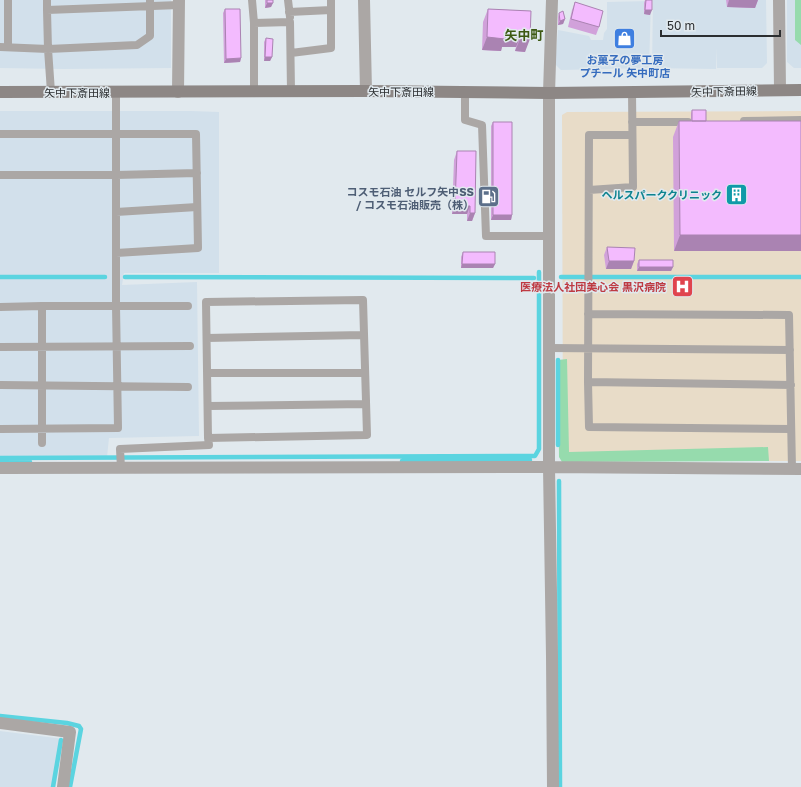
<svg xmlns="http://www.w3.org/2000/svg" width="801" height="787" font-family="'Golos Text','Noto Sans JP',sans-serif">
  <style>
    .built { fill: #d2e0eb }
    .medical { fill: #e8dcc8 }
    .green { fill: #96dbad }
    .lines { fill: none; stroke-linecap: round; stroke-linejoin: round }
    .stream { stroke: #5bd4e0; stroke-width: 4.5 }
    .lane { stroke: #aba7a5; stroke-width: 8 }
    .street { stroke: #aba7a5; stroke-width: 12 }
    .secondary { stroke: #8d8785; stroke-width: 12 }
    .wall { fill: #d1a1da }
    .shaded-wall { fill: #aa83b2 }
    .building { fill: #f3bbfe; stroke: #aa83b2 }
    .labels { text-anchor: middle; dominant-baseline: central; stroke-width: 3; stroke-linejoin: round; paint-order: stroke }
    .shop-label { font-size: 11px; font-weight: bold; fill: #366cbe; stroke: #e1e9ee }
    .street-label { font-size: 11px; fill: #2b2e30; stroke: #e1e9ee }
    .service-label { font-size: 11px; font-weight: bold; fill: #4e5e75; stroke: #e1e9ee; text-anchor: end }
    .culture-label { font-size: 11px; font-weight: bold; fill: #0d838f; stroke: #e1e9ee; text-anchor: end }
    .health-label { font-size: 11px; font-weight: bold; fill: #be3a42; stroke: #e1e9ee; text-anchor: end }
    .quarter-label { font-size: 13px; font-weight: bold; fill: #3d5913; stroke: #e1e9ee }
  </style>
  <rect width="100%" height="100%" fill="#e1e9ee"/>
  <path class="built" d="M0,0H171V68L63,69L0,68Z
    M653,0H766L767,63L762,68H717L716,48V69L652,68Z
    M787,0H801V68H794L787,62Z
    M651,1L649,68L561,70L555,64L558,30L589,36L591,40H603L604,33L607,29V2Z
    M0,111H191L219,112V273H124L122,285L197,282L199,436L109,438L107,457L0,456Z
    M0,731L64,739L55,787H0Z"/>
  <path class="medical" d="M801,111V461H567L563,457L562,115L567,112Z"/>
  <path class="green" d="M795,0H801V45L795,40Z
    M567,359L569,452L768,447L769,461L562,462L559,457L558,360Z"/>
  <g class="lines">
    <path class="stream" d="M0,277H105
      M125,277L534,278
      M561,277H801
      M558,360V445
      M0,458L535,456L539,449V272
      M402,461L530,460
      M0,462H30
      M559,481L560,787
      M0,716L67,723L79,726L81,729L70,787
      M53,787L61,740"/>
    <path class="lane" d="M8,0V47
      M47,0V10
      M150,0V36L137,45L48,49L47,10L179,5
      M252,0L254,23V91
      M288,0L290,17
      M289,12L331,10
      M254,23L290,22L291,91
      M0,47L48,49L51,92
      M291,53L331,48V0
      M465,92V120L482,125L486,236H549
      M744,121L801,120
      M632,122H688
      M0,134H196L198,248L116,253
      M0,175H116L197,173
      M589,190L633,187L632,92
      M116,212L197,207
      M0,307L42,306H188
      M588,314L789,315L792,469
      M207,338L364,335
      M0,347L190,346
      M549,348L790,350
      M207,373H365
      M588,382L589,135H632
      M0,385L188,387
      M791,385L588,382L589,427L791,429
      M208,406L366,404
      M0,429L118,428L116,306V92
      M42,443V306
      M121,468L120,449L209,445L208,438L206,302L363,300L367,435L208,438"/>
    <path class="street" d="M364,0L366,91
      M552,0L549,93V467L552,656L553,787
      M779,0L780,90
      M178,92L179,0
      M0,468L549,467L801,469
      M0,723L70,732L63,787"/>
    <path class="secondary" d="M0,92L366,91L549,93L801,90"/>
  </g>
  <path class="wall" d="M265,0H273L271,7L265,8Z
    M645,0H646L650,15L644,14V3Z
    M726,0H758L755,8L727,7Z
    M575,2L599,27L596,35L568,27L572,10Z
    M225,9L241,58L240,62L224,63L223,13Z
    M488,9L531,11L525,52L515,51L516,47H502L501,51L482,50L483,22Z
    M559,13L565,19L563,24L558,25V17Z
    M266,38L272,57L270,61H264V42Z
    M692,110L706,121H801L674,251L673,137L679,121H691V114Z
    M493,122L512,215L511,220H491V126Z
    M457,151L475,213L472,221H467V214H452L454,160Z
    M607,247L634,261L631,269H606L604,255Z
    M463,252L495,264L493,268H461V257Z
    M639,260L673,267L671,271H637V264Z"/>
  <path class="shaded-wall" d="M729,0H758L755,8L727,7Z
    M267,3H273L271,7L265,8Z
    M645,10H652L650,15L644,14Z
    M565,19L563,24L558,25L560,21Z
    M506,35H521L516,47H502L501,51L482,50L487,37Z
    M520,39H530L525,52L515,51Z
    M265,57H272L270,61H264Z
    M241,58L240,62L224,63L226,59Z
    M455,206H470L467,214H452Z
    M470,213H475L472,221H467Z
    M493,215H512L511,220H491Z
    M680,235H801V251H674Z
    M609,261H634L631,269H606Z
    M462,264H495L493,268H461Z
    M639,267H673L671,271H637Z"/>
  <path class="building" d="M267,0H273V3H267Z
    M646,0H652V10H645Z
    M575,2L603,11L599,27L571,19Z
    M225,9H240L241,58L226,59Z
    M488,9L531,11L530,39H520L521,35H506L505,39L487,37Z
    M563,11L565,19L560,21L559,13Z
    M266,38L273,39L272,57H265Z
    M692,110H706V121H692Z
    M679,121H801V235H680Z
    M493,122H512V215H493Z
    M457,151H476L475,213H470V206H455Z
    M607,247L635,248L634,261H609Z
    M463,252H495V264H462Z
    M639,260H673V267H639Z"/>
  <defs>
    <symbol id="shop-square" viewBox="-11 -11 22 22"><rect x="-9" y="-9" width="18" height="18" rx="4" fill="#3f7fe0" stroke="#e1e9ee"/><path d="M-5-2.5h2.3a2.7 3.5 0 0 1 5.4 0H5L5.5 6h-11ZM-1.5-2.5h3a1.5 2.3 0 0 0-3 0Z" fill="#fff"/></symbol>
    <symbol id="building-square" viewBox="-11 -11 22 22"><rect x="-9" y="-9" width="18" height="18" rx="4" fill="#0f9aa8" stroke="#e1e9ee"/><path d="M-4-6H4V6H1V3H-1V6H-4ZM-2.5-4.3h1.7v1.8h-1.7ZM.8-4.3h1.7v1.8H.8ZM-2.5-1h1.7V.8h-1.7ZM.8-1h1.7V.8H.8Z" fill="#fff"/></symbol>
    <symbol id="fuel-square" viewBox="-11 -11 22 22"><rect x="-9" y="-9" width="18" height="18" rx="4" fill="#5c6f8a" stroke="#e1e9ee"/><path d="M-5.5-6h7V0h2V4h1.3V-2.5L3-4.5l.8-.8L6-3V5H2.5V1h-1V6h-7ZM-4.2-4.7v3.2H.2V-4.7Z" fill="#fff"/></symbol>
    <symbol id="hospital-square" viewBox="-11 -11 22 22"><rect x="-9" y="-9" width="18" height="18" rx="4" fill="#e0444e" stroke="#e1e9ee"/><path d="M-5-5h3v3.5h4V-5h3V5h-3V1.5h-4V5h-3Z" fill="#fff"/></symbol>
  </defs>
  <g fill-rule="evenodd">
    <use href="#shop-square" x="612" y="26" width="25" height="25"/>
    <use href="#building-square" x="724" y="182" width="25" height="25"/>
    <use href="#fuel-square" x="476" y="184" width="25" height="25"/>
    <use href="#hospital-square" x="670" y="274" width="25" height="25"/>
  </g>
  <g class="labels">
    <g class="shop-label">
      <text x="625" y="59">お菓子の夢工房<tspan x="625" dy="13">プチール 矢中町店</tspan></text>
    </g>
    <g class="street-label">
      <text x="401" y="91">矢中下斎田線</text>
      <text transform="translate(724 91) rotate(-1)">矢中下斎田線</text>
      <text x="77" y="92">矢中下斎田線</text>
    </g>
    <g class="service-label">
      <text x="474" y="191">コスモ石油 セルフ矢中SS<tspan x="474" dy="13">/ コスモ石油販売（株）</tspan></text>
    </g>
    <g class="culture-label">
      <text x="722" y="194">ヘルスパーククリニック</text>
    </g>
    <g class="health-label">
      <text x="666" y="286">医療法人社団美心会 黒沢病院</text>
    </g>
    <g class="quarter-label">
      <text x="524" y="35">矢中町</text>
    </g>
  </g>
  <path d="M661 30v6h119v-6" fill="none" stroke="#2b2e30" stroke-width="2"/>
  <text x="667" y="30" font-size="12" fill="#2b2e30" stroke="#e1e9ee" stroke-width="3" paint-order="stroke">50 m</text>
</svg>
